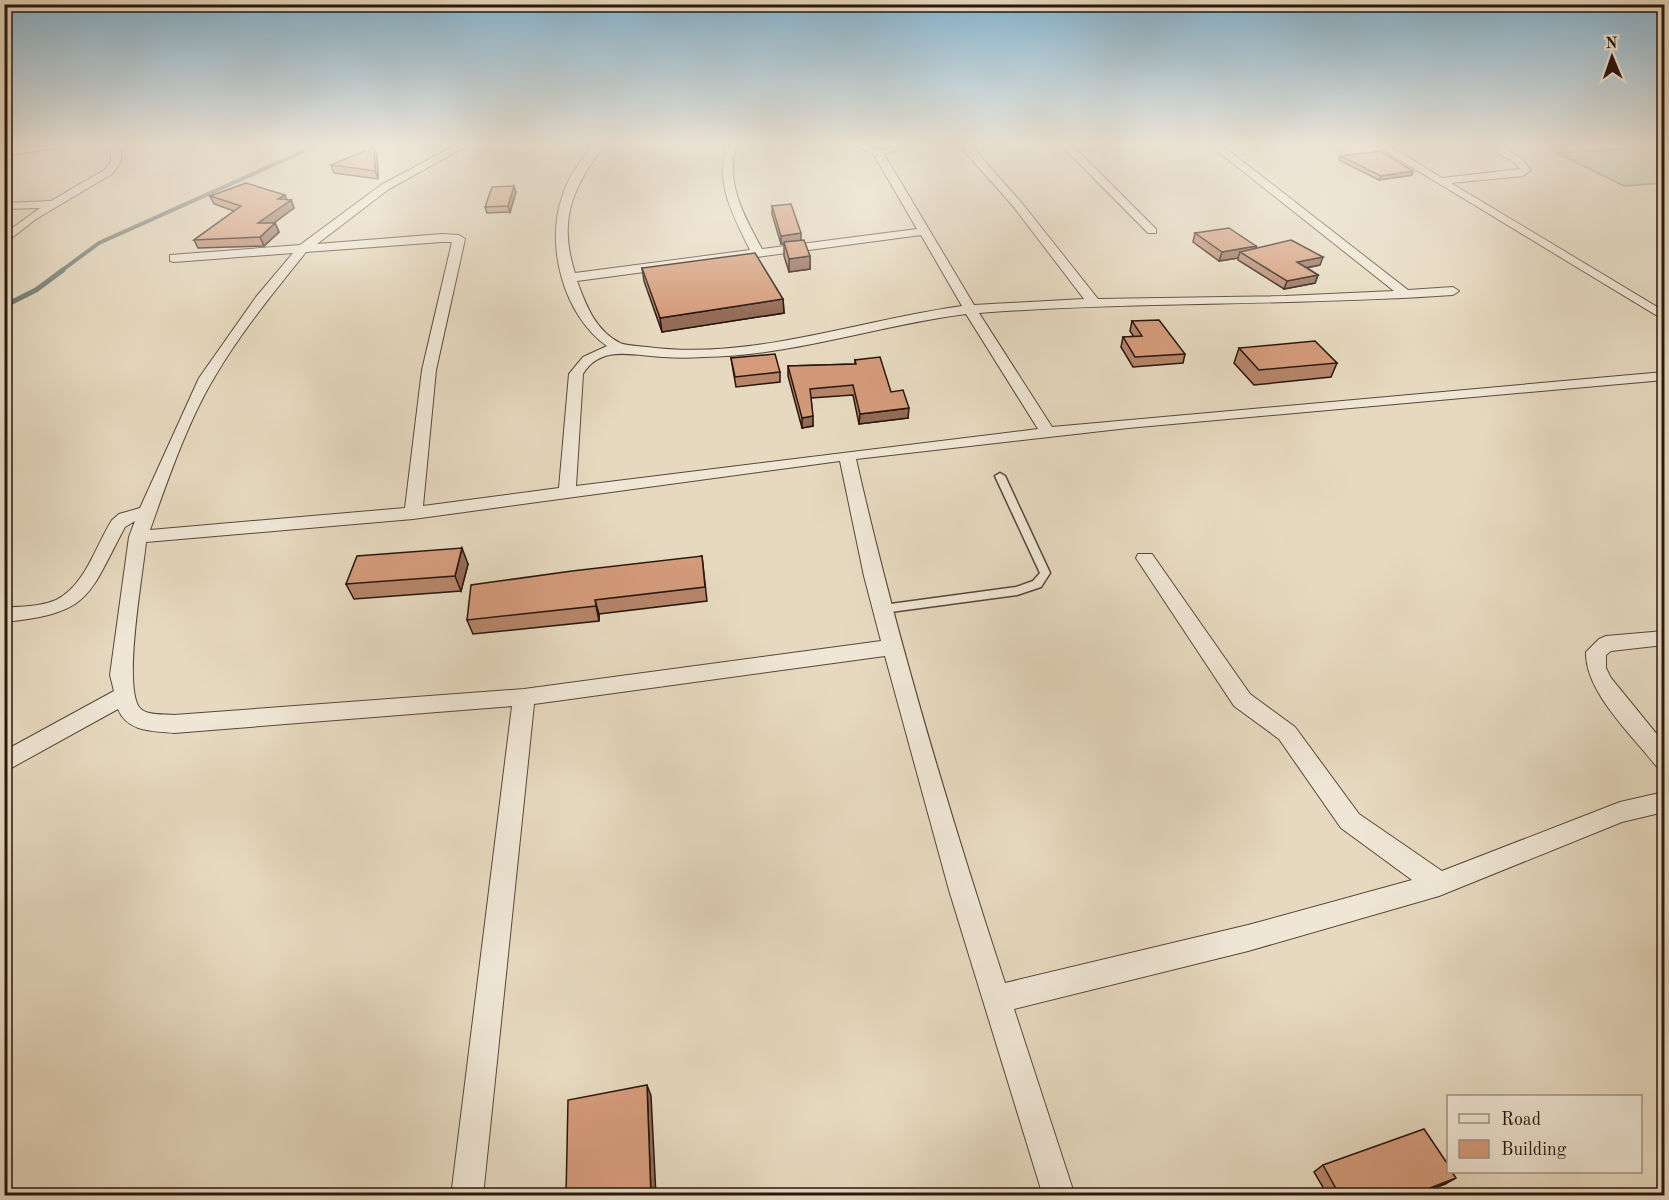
<svg xmlns="http://www.w3.org/2000/svg" width="1669" height="1200" font-family="'Old Standard TT',serif">
  <style>
    .green { fill: #aec097; stroke: #6c6b53; stroke-width: 1.5 }
    .lines { fill: none; stroke-linecap: round; stroke-linejoin: round }
    .stream-far1 { stroke: #6b7872; stroke-width: 4 }
    .stream { stroke: #6b7872; stroke-width: 5 }
    .lane-casing { stroke: #59473b; stroke-width: 3 }
    .street-casing { stroke: #59473b; stroke-width: 2 }
    .lane { fill: #efe6d5; fill-rule: evenodd }
    .street { fill: #efe6d5; fill-rule: evenodd }
    .wall { fill: #b6856a; stroke: #2a160f; stroke-width: 1.5 }
    .shaded-wall { fill: #946c56; stroke: #2a160f; stroke-width: 1.5 }
    .building { fill: #d49b7b; stroke: #2a160f; stroke-width: 1.5 }
  </style>
  <rect width="100%" height="100%" fill="#e6d9bf"/>
  <filter id="stains"><feTurbulence type="fractalNoise" baseFrequency=".00333" numOctaves="4"/><feColorMatrix values="0 0 0 0 .2 0 0 0 0 .09 0 0 0 0 .02 0 0 0 .5 -.17"/></filter>
  <radialGradient id="worn" r=".72"><stop offset=".6" stop-color="#630" stop-opacity="0"/><stop offset="1" stop-color="#630" stop-opacity=".3"/></radialGradient>
  <path class="green" d="M1664,146V183L1624,186L1557,153Z"/>
  <g class="lines">
    <path class="stream-far1" d="M61,271L99,243L315,146"/>
    <path class="stream" d="M4,306L36,290L63,270"/>
    <defs>
      <path id="lane" d="M1000,473L1005,476L1050,573L1041,587L1017,595L883,613L879,612L878,609L879,606L883,605L1016,587L1033,581L1040,573L995,476Z"/>
      <path id="street" d="M34,146H68L4,156V150Z
        M111,146H121V162L112,174L36,219L4,244V234L40,208L4,209V203L51,201L104,170L111,162Z
        M454,146H467L389,189L317,244L442,234L459,235L465,239L436,370L423,506L559,488L569,374L583,357L607,346C564,316 545,246 562,197C568,177 580,161 593,146H604C572,188 558,221 575,273L750,250C734,217 715,184 726,146H736C725,184 745,217 762,249L917,229L874,155L857,146H871L879,150L909,146L884,154L974,305L1084,299L1013,206L960,146H971L1021,202L1098,299L1285,296L1394,291L1211,146H1223L1408,290L1453,287L1459,291L1453,295C1295,306 1137,301 979,313L1052,427L1664,372V380L1128,428L856,459C896,636 948,809 1005,983L1248,925L1412,880L1341,828L1279,739L1234,706L1136,558L1138,554H1152L1250,694L1295,727L1359,814L1442,871L1620,802L1664,792V812L1622,822L1439,896L1248,951L1014,1009L1075,1196H1043L949,890L885,656L534,704L483,1196H451L512,706L174,733C153,731 127,732 118,709L4,772V751L114,691L110,675L129,537L135,521L125,527C87,598 91,613 4,622V608C21,606 40,607 56,600C85,586 96,545 112,520L119,514L140,508L199,378L256,297L293,253L174,262L170,261V255L300,245L381,185ZM921,235L962,306C858,320 752,361 647,347C639,346 627,346 620,343C595,330 586,305 577,281ZM442,242H452L422,370L405,508L150,530C167,482 188,421 214,378C240,333 274,292 306,252ZM966,314L1038,429L576,486L583,374C601,344 635,356 663,357C676,358 690,358 704,357C792,356 879,325 966,314ZM840,461L864,576L881,641L524,689L174,715C164,714 146,716 139,707C123,683 143,574 146,542L413,519Z
        M1062,146H1073L1156,229V233H1148Z
        M1377,146H1390L1442,178L1520,169L1515,163L1487,146C1506,146 1520,155 1531,170L1523,176L1451,183L1664,311V320Z
        M1664,631V645L1611,651L1606,655V668L1611,678L1664,743V768L1656,766C1632,735 1585,692 1586,652L1599,639L1606,636Z"/>
    </defs>
    <use href="#lane" class="lane-casing"/>
    <use href="#street" class="street-casing"/>
    <use href="#lane" class="lane"/>
    <use href="#street" class="street"/>
  </g>
  <path class="wall" d="M377,155L378,179L334,173L331,165Z
    M1340,156L1413,171L1412,175L1379,180L1339,160Z
    M514,186L516,192L510,212L487,213L485,207Z
    M210,196L291,200L294,208L273,223H275L279,232L264,246L198,248L194,240L234,211L214,204Z
    M772,206L801,240L810,256V269L789,272L784,256V244H781L772,214Z
    M1195,233L1256,246V248L1320,265L1307,268L1318,275L1315,283L1284,289L1238,260V258L1219,261L1193,242Z
    M642,268L783,299L784,313L662,332L644,281Z
    M1132,321L1185,354L1183,363L1133,367L1121,347L1123,337H1134L1130,331Z
    M1239,348L1337,363L1331,377L1254,385L1234,363Z
    M731,358L780,372V382L736,387Z
    M855,360L891,392L908,418L859,424L853,395L811,398L813,426L802,428L788,376V366L855,364Z
    M702,556L707,601L599,614V621L473,634L467,620Z
    M468,564L461,591L354,599L346,584Z
    M1323,1165L1445,1184L1414,1196H1328L1314,1172Z"/>
  <path class="shaded-wall" d="M374,147L377,155L378,179L375,171Z
    M1413,171L1412,175L1379,180L1381,176Z
    M514,186L516,192L510,212L508,206Z
    M285,195L288,202L291,200L294,208L262,232L258,223L278,199Z
    M275,223L279,232L264,246L260,237Z
    M801,233V242L781,244V236Z
    M1256,246L1253,255L1240,252L1238,258L1219,261L1222,252Z
    M810,256V269L789,272V259Z
    M1323,257L1320,265L1294,270L1297,262Z
    M1318,275L1315,283L1284,289L1287,281Z
    M783,299L784,313L662,332L660,318Z
    M909,408L908,418L859,424L860,414Z
    M813,416V426L802,428V418Z
    M462,548L468,564L461,591L455,576Z
    M595,600L599,614V621L596,606Z
    M647,1085L651,1096L656,1196H651Z
    M1456,1178L1445,1184L1414,1196H1409Z"/>
  <path class="building" d="M374,147L375,171L331,165Z
    M1381,151L1413,171L1381,176L1340,156Z
    M246,183L285,195L278,199L291,200L258,223H275L260,237L194,240L241,206L210,196Z
    M514,186L508,206L485,207L492,187Z
    M791,204L801,233L781,236L772,206Z
    M1229,228L1256,246L1222,252L1195,233Z
    M804,240L810,256L789,259L784,242Z
    M1291,240L1323,257L1297,262L1318,275L1287,281L1240,252Z
    M755,253L783,299L660,318L642,268Z
    M1159,320L1185,354L1135,357L1123,337L1142,336L1132,321Z
    M1315,341L1337,363L1259,370L1239,348Z
    M775,354L780,372L735,377L731,358Z
    M880,357L891,392L903,390L909,408L860,414L853,385L810,389L813,416L802,418L788,366L856,364L855,360Z
    M462,548L455,576L346,584L357,556Z
    M702,556L705,587L595,600L596,606L467,620L471,585L572,571Z
    M647,1085L651,1196H566L568,1100Z
    M1424,1129L1449,1166V1172H1452L1456,1178L1409,1196H1340L1323,1165Z"/>
  <linearGradient id="sky" x2="0" y2="1"><stop stop-color="#87b6d3"/><stop offset="0.46" stop-color="#f4eee2"/><stop offset="1" stop-color="#f4eee2" stop-opacity="0"/></linearGradient>
  <rect width="1669" height="314" fill="url(#sky)"/>
  <rect width="1669" height="1200" fill="none" stroke="#e6d9bf" stroke-width="24"/>
  <rect x="6" y="6" width="1657" height="1188" fill="none" stroke="#2a160f" stroke-width="3"/>
  <rect x="12" y="12" width="1645" height="1176" fill="none" stroke="#2a160f" stroke-width="1.5"/>
  <rect x="1447" y="1095" width="195" height="78" fill="#efe6d5" stroke="#a09386" stroke-width="1.5"/>
  <rect x="1459" y="1114" width="30" height="9" fill="#efe6d5" stroke="#a09386" stroke-width="1.5"/>
  <text x="1501" y="1125" font-size="18" fill="#2a160f">Road</text>
  <rect x="1459" y="1140" width="30" height="18" fill="#d49b7b" stroke="#a09386" stroke-width="1.5"/>
  <text x="1501" y="1155" font-size="18" fill="#2a160f">Building</text>
  <g transform="translate(1612 57) rotate(358)" stroke="#efe6d5" stroke-width="4.5" paint-order="stroke">
  <path d="M0-4.5L10 22L0 15L-10 22Z" fill="#2a160f"/>
  <text y="-9" font-size="16" font-weight="bold" text-anchor="middle" fill="#2a160f">N</text>
  </g>
  <rect width="100%" height="100%" filter="url(#stains)"/>
  <rect width="100%" height="100%" fill="url(#worn)"/>
</svg>
